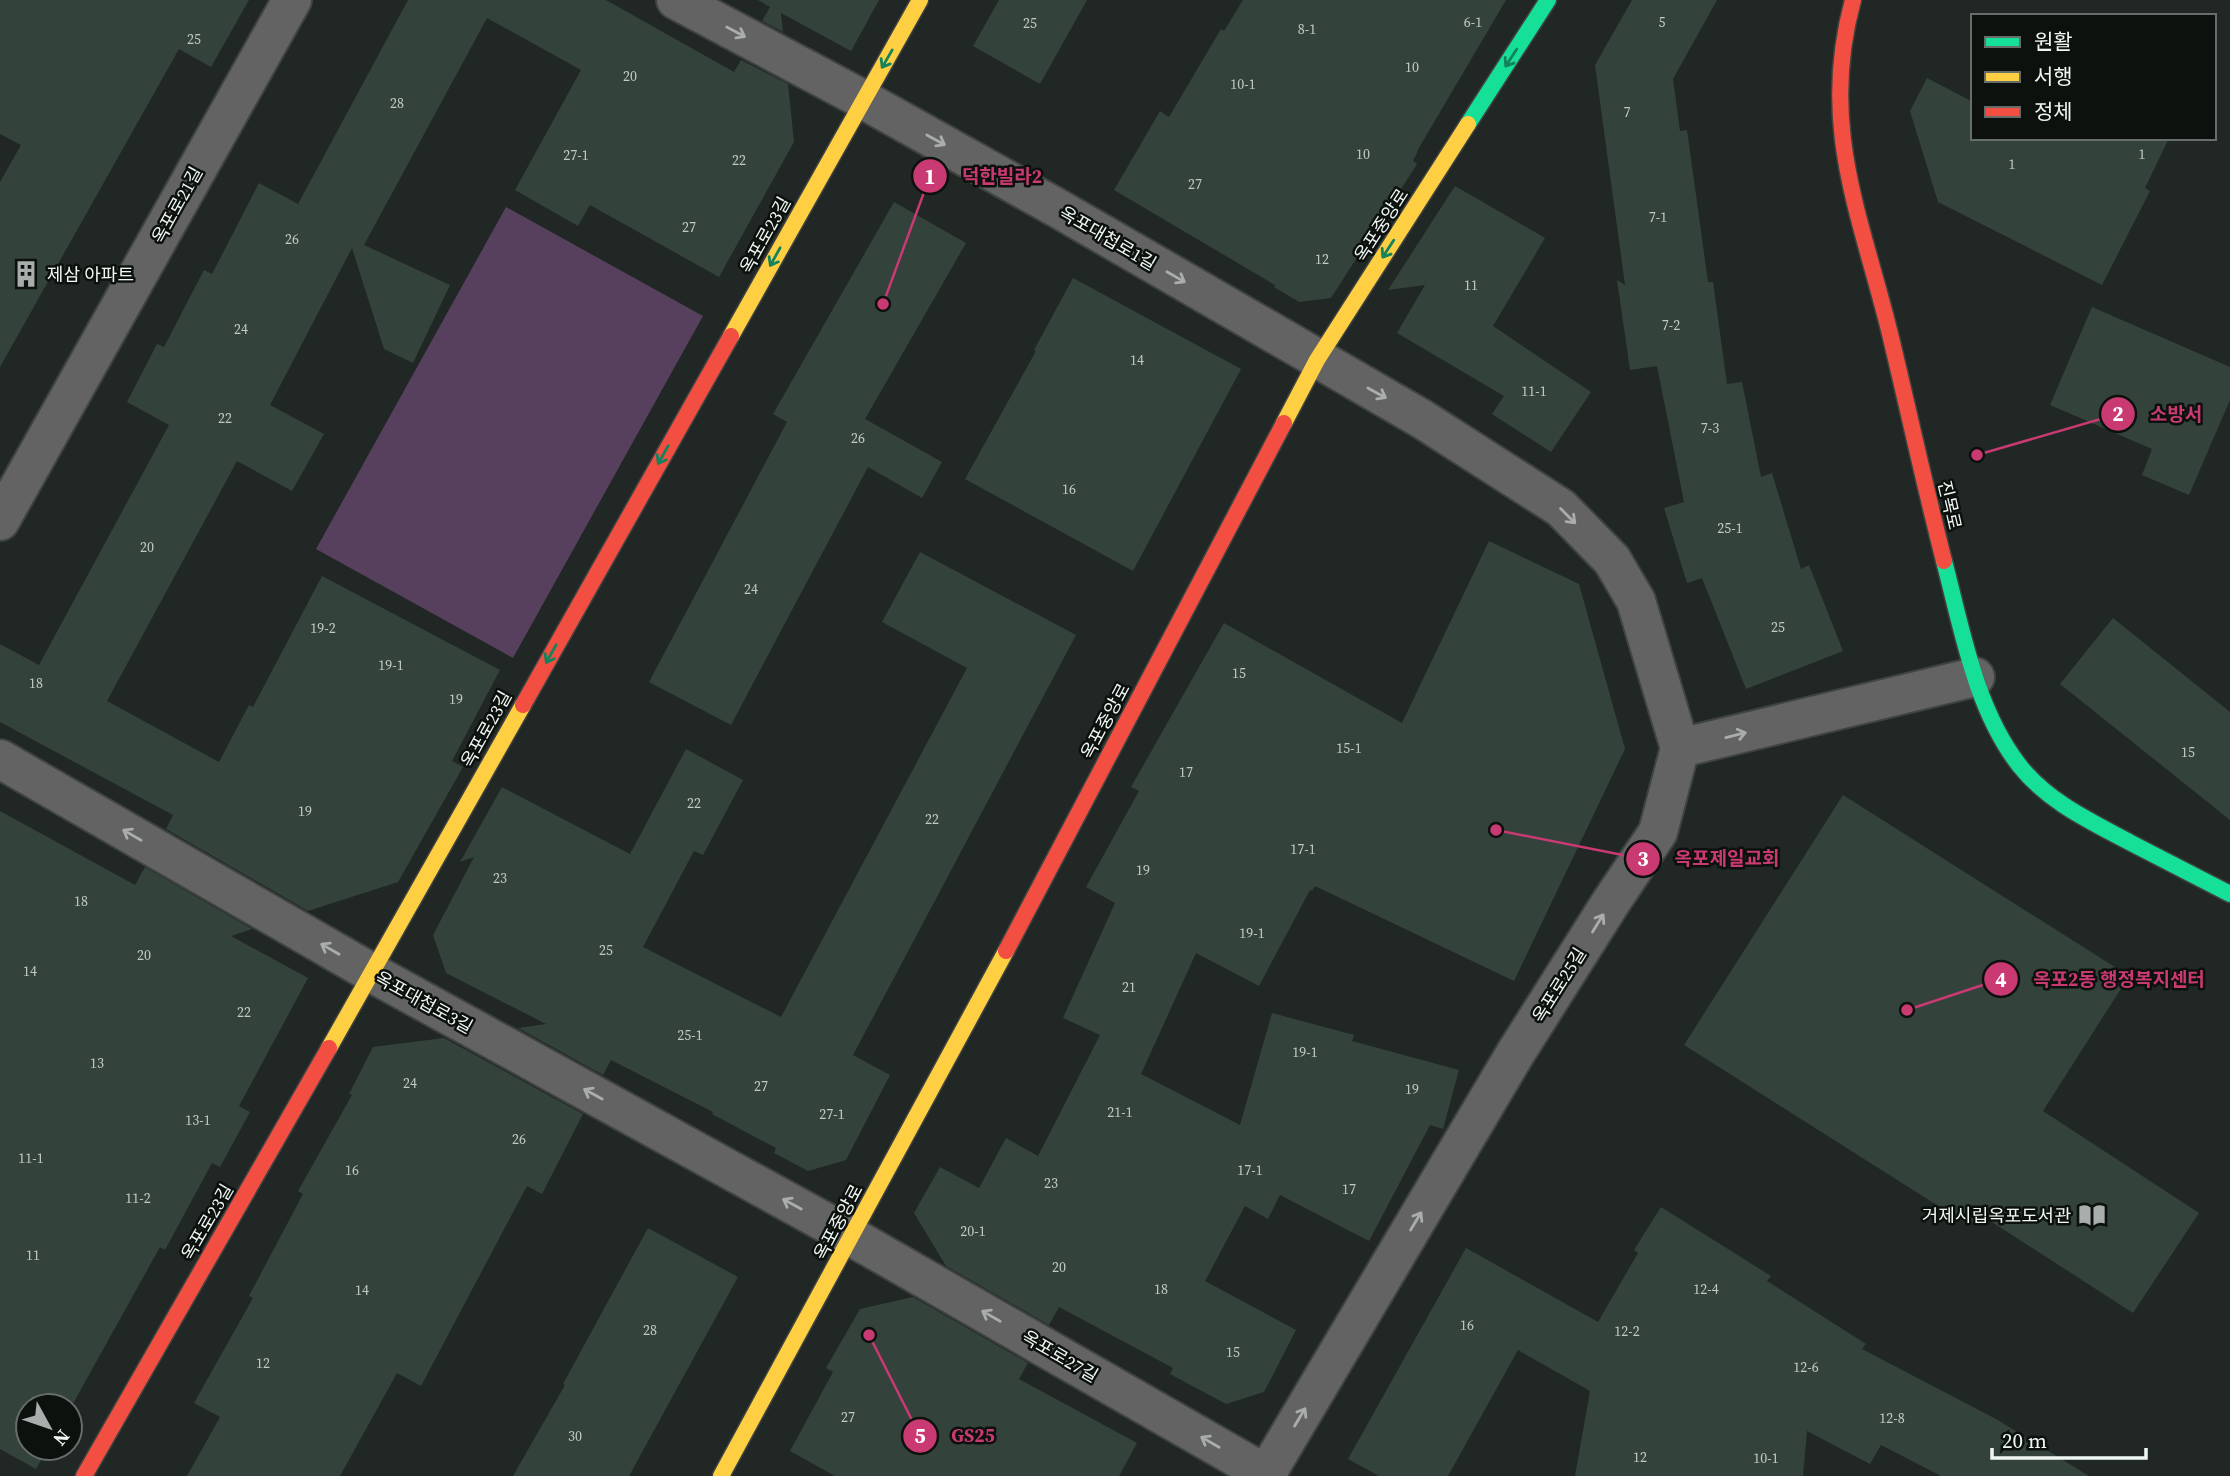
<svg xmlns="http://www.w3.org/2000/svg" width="2230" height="1476" font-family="'Source Serif 4','Noto Sans KR',serif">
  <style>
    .green { fill: #57405d }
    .building { fill: #34423c }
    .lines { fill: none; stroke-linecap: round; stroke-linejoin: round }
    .street-casing { stroke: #3f4341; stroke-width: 42 }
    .fast-casing { stroke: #3f4341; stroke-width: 19 }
    .slow-casing { stroke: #3f4341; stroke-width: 19 }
    .jam-casing { stroke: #3f4341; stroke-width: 19 }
    .street { stroke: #636364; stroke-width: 38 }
    .fast { stroke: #16e098; stroke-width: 16 }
    .slow { stroke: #ffcf43; stroke-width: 16 }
    .jam { stroke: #f24e42; stroke-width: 16 }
    .oneway { stroke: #a9adac }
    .oneway2 { stroke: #12835a }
    .labels { text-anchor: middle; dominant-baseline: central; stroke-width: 5; stroke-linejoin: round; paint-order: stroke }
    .number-label { font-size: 14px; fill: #c0cac5 }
    .street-label { font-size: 18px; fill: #eff7f3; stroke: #0c110e }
    .poi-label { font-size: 18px; fill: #eff7f3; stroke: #0c110e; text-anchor: start }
    .leader { fill: none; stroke: #c93972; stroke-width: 2.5 }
    .callout-dot { fill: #c93972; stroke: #0c110e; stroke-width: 2.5 }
    .mark-label { font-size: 21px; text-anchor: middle; font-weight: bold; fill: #fff }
    .callout-label { font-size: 19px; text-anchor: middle; font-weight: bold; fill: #c93972; stroke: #0c110e; stroke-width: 5; stroke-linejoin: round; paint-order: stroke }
  </style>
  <rect width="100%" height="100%" fill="#212724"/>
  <path class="green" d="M506,207L703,316L513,658L316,549Z"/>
  <path class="building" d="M0,0H249L211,67L179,49L0,367V182L21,145L0,134Z
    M408,0H606L734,72L741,60L788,84L794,142L719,277L590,205L578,226L515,190L581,70L487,18L364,245L450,285L413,363L384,349L352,248L270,405L324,434L292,491L237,461L107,701L219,762L249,705L253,707L322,576L500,670L452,761L463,767L398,882L308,911L166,829L173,815L0,722V644L39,665L169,425L127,402L157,344L164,347L204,270L212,274L259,183L298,204Z
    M758,0H879L851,51L781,13L783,32L762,21L770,7Z
    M999,0H1087L1040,84L973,46Z
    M1243,0H1506L1420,146L1413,161L1417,164L1331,298L1299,302L1274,287L1275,285L1114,190L1160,111L1169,117L1221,29L1224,31Z
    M1632,0H1717L1673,79L1680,131L1687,130L1708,282H1713L1727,384L1742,382L1761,477L1772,473L1801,569L1809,565L1843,651L1746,689L1702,578L1687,583L1664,508L1684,502L1657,366L1630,370L1617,280L1625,285L1595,65Z
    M1927,78L1973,102V138H2169L2145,188L2150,191L2102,285L1938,202L1910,111Z
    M1455,186L1545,238L1493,326L1591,392L1551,452L1492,414L1504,396L1397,333L1425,285L1388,290Z
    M894,202L966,243L865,419L942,462L922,498L868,467L731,725L649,682L787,422L773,414Z
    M1073,278L1241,369L1133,571L965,479L1036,351L1034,350Z
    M2092,307L2230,367V400L2189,495L2142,475L2152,449L2050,405Z
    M1489,541L1579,584L1625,749L1514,981L1315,886L1312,891L1310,890L1259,986L1196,953L1141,1074L1240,1125L1272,1013L1354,1035L1352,1041L1459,1070L1443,1129L1430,1125L1369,1241L1280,1195L1268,1219L1245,1206L1205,1281L1296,1330L1264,1392L1226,1404L1170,1374L1173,1368L1059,1307L1049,1325L946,1266L914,1213L940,1167L979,1188L1006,1138L1038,1156L1100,1035L1063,1018L1115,903L1086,887L1139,791L1131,787L1224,623L1402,723Z
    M920,552L1076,635L853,1055L890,1075L846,1160L808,1171L774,1153L776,1148L712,1114L713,1112L611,1060L603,1075L518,1028L546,1024L446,973L433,935L474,857L460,862L502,787L630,854L686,749L743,780L703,855L694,851L643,947L781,1017L967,668L882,622Z
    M2113,618L2230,712V820L2060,684Z
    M1843,795L2129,976L2043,1111L2199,1213L2133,1313L1978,1213L1970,1226L1684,1045Z
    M0,811L135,885L145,867L252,929L231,936L308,978L239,1106L250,1112L220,1167L212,1163L165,1250L160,1247L70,1409V1406H28V1448H48L36,1469L0,1449Z
    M444,1038L583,1114L542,1194L527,1186L421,1386L397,1373L340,1476H187L220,1417L194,1403L253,1298L249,1296L303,1194L298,1191L352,1095L349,1094L373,1047Z
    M1661,1207L1771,1276L1767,1281L1866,1344L1862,1349L1996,1419L2089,1476H1941L1881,1445L1870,1464L1807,1431L1803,1476H1575L1590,1391L1518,1350L1448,1476H1379L1348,1459L1466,1248L1598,1322L1638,1253L1634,1250Z
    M648,1228L738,1277L629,1476H513L565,1385L563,1384Z
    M913,1297L1028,1363L1019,1379L1137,1443L1119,1476H835L790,1451L833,1372L826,1368L860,1309Z"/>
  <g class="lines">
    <defs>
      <path id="street" d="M676,0L864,100L1059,209L1422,419L1561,508L1612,560L1636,601L1680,748
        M0,521L292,0
        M0,759L372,973L852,1237L1269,1476
        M1265,1476L1515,1054L1611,902L1658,832L1680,748L1975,677"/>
      <path id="fast" d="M1468,124L1548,0
        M1944,561C1962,629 1975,708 2019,765C2048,802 2090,821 2131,843C2164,860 2197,877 2230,894"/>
      <path id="slow" d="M731,336L920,0
        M1284,423L1317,360L1468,124
        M329,1048L523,705
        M721,1476L1006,951"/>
      <path id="jam" d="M1853,0C1818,127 1862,218 1891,338C1909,413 1925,487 1944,561
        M523,705L731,336
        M1006,951L1284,423
        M84,1476L329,1048"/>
    </defs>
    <use href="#street" class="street-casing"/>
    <use href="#fast" class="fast-casing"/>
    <use href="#slow" class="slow-casing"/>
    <use href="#jam" class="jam-casing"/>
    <use href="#street" class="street"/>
    <use href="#fast" class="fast"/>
    <use href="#slow" class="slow"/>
    <use href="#jam" class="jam"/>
  </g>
  <defs><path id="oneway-shaft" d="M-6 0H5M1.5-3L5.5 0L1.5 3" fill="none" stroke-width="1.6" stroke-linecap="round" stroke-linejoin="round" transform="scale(1.75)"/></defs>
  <g class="oneway">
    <use href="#oneway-shaft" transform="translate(736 32) rotate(28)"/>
    <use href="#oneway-shaft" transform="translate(936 140) rotate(29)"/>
    <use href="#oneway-shaft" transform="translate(1176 277) rotate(30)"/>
    <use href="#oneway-shaft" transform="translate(1377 393) rotate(29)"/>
    <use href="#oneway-shaft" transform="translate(1568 516) rotate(45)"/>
    <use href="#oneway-shaft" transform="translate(1736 735) rotate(-14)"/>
    <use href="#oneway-shaft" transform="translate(132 835) rotate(-150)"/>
    <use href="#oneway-shaft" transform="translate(1598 923) rotate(-58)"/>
    <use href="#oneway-shaft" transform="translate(330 949) rotate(-150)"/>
    <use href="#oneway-shaft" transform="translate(593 1094) rotate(-151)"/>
    <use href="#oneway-shaft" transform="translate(792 1204) rotate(-151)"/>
    <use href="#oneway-shaft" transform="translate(1416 1221) rotate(-59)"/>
    <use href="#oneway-shaft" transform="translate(991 1316) rotate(-150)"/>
    <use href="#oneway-shaft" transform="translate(1300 1417) rotate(-59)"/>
    <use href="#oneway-shaft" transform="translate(1210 1442) rotate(-150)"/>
  </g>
  <g class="oneway2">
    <use href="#oneway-shaft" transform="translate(1511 58) rotate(123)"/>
    <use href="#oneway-shaft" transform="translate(887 59) rotate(120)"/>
    <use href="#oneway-shaft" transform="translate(1388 249) rotate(123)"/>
    <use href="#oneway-shaft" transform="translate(775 257) rotate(119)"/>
    <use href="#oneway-shaft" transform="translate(663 455) rotate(119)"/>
    <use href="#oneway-shaft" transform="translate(551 654) rotate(119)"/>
  </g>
  <defs>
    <symbol id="building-bare" viewBox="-9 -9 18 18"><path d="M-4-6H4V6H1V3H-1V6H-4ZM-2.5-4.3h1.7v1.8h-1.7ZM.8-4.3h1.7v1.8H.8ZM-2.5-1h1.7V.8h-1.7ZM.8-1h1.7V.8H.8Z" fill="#a7aeab" stroke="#0c110e" stroke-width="2.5" paint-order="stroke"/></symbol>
    <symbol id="library-bare" viewBox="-9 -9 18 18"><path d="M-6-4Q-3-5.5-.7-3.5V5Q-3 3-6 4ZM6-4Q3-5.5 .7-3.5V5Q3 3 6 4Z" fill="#a7aeab" stroke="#0c110e" stroke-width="2.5" paint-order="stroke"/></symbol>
  </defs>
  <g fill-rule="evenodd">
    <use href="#building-bare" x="7" y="255" width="38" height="38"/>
    <use href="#library-bare" x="2073" y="1196" width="38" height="38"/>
  </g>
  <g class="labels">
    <g class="number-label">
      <text x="1473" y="22">6-1</text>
      <text x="1662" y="22">5</text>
      <text x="1030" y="23">25</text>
      <text x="1307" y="29">8-1</text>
      <text x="194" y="39">25</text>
      <text x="1412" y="67">10</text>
      <text x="630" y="76">20</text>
      <text x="1243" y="84">10-1</text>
      <text x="397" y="103">28</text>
      <text x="1627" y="112">7</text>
      <text x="1363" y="154">10</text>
      <text x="2142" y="154">1</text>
      <text x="576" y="155">27-1</text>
      <text x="739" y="160">22</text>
      <text x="2012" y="164">1</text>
      <text x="1195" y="184">27</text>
      <text x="1658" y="217">7-1</text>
      <text x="689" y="227">27</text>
      <text x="292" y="239">26</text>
      <text x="1322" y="259">12</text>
      <text x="1471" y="285">11</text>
      <text x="1671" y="325">7-2</text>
      <text x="241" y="329">24</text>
      <text x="1137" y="360">14</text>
      <text x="1534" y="391">11-1</text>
      <text x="225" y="418">22</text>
      <text x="1710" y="428">7-3</text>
      <text x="858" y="438">26</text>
      <text x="1069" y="489">16</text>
      <text x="1730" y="528">25-1</text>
      <text x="147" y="547">20</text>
      <text x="751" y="589">24</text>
      <text x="1778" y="627">25</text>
      <text x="323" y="628">19-2</text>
      <text x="391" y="665">19-1</text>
      <text x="1239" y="673">15</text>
      <text x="36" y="683">18</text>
      <text x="456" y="699">19</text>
      <text x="1349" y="748">15-1</text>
      <text x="2188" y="752">15</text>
      <text x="1186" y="772">17</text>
      <text x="694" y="803">22</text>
      <text x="305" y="811">19</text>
      <text x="932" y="819">22</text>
      <text x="1303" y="849">17-1</text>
      <text x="1143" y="870">19</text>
      <text x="500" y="878">23</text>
      <text x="81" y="901">18</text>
      <text x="1252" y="933">19-1</text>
      <text x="606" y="950">25</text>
      <text x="144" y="955">20</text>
      <text x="30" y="971">14</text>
      <text x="1129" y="987">21</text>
      <text x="244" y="1012">22</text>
      <text x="690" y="1035">25-1</text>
      <text x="1305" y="1052">19-1</text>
      <text x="97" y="1063">13</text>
      <text x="410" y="1083">24</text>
      <text x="761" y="1086">27</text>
      <text x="1412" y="1089">19</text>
      <text x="1120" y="1112">21-1</text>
      <text x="832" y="1114">27-1</text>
      <text x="198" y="1120">13-1</text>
      <text x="519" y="1139">26</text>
      <text x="31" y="1158">11-1</text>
      <text x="352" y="1170">16</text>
      <text x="1250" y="1170">17-1</text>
      <text x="1051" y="1183">23</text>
      <text x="1349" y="1189">17</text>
      <text x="138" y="1198">11-2</text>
      <text x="973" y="1231">20-1</text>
      <text x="33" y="1255">11</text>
      <text x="1059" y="1267">20</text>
      <text x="1161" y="1289">18</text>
      <text x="1706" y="1289">12-4</text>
      <text x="362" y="1290">14</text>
      <text x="1467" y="1325">16</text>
      <text x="650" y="1330">28</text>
      <text x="1627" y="1331">12-2</text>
      <text x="1233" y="1352">15</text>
      <text x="263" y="1363">12</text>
      <text x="1806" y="1367">12-6</text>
      <text x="848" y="1417">27</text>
      <text x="1892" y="1418">12-8</text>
      <text x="575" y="1436">30</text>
      <text x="1640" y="1457">12</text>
      <text x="1766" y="1458">10-1</text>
    </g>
    <g class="street-label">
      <text transform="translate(177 205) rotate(-61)">옥포로21길</text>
      <text transform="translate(1381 225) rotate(-57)">옥포중앙로</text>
      <text transform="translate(765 235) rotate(-61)">옥포로23길</text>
      <text transform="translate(1108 238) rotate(30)">옥포대첩로1길</text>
      <text transform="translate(1950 505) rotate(77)">진목로</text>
      <text transform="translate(1105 721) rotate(-62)">옥포중앙로</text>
      <text transform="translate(486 729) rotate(-61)">옥포로23길</text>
      <text transform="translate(1559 985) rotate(-58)">옥포로25길</text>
      <text transform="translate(424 1002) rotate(29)">옥포대첩로3길</text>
      <text transform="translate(207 1222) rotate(-60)">옥포로23길</text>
      <text transform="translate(838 1222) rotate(-62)">옥포중앙로</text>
      <text transform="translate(1060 1356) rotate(30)">옥포로27길</text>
    </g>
    <g class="poi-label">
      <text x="47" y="274">제삼 아파트</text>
      <text x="2071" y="1215" text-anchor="end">거제시립옥포도서관</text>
    </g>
  </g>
  <path class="leader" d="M883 304L930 176M1977 455L2118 414M1496 830L1643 859M1907 1010L2001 979M869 1335L920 1436"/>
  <g class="callout-dot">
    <circle cx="883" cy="304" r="7"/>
    <circle cx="1977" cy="455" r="7"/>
    <circle cx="1496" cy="830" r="7"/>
    <circle cx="1907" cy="1010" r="7"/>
    <circle cx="869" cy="1335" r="7"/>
    <circle cx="930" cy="176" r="18"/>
    <circle cx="2118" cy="414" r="18"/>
    <circle cx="1643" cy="859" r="18"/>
    <circle cx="2001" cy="979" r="18"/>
    <circle cx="920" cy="1436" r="18"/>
  </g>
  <g class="mark-label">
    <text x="930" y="184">1</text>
    <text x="2118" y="421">2</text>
    <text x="1643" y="866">3</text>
    <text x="2001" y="987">4</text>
    <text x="920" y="1443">5</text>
  </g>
  <g class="callout-label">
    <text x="1002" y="183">덕한빌라2</text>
    <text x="2176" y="421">소방서</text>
    <text x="1727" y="865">옥포제일교회</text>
    <text x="2119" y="986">옥포2동 행정복지센터</text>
    <text x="973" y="1442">GS25</text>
  </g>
  <rect x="1971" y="14" width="245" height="126" fill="#0c110e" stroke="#676d6a" stroke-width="2"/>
  <rect x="1985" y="37" width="35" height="10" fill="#16e098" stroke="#676d6a" stroke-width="2"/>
  <text x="2034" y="49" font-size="21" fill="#eff7f3">원활</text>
  <rect x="1985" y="72" width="35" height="10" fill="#ffcf43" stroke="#676d6a" stroke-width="2"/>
  <text x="2034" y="84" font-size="21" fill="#eff7f3">서행</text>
  <rect x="1985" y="107" width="35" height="10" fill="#f24e42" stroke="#676d6a" stroke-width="2"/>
  <text x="2034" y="119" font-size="21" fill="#eff7f3">정체</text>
  <g transform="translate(49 1427) rotate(130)"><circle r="33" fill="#0c110e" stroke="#676d6a" stroke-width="2"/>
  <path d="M0-5L12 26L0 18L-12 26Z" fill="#a7aeab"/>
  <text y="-10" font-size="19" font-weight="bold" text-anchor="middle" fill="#eff7f3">N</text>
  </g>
  <path d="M1992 1448v10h154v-10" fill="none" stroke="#eff7f3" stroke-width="3.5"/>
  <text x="2002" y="1448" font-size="21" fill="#eff7f3" stroke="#0c110e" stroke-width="5" paint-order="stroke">20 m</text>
</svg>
